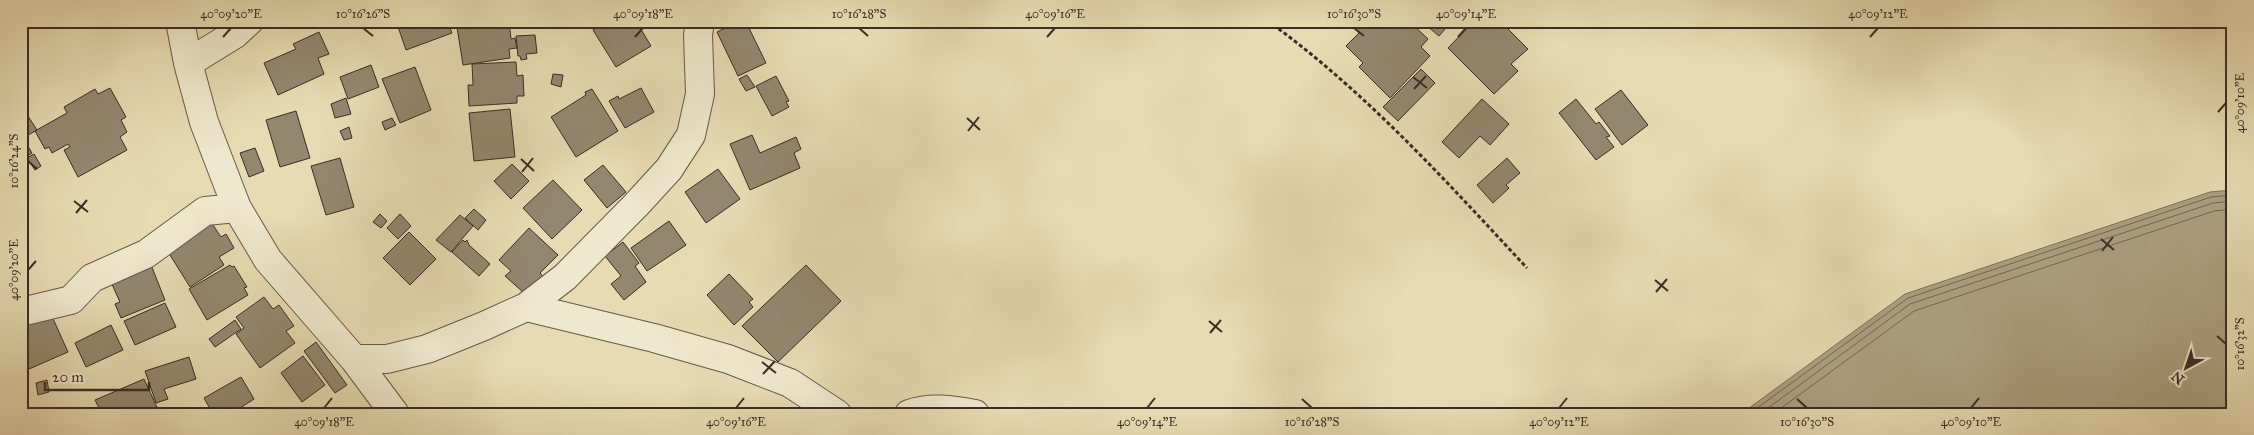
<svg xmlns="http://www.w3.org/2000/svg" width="2254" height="435" font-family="'IM FELL Great Primer',serif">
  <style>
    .water { fill: #ada083; stroke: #7f725e }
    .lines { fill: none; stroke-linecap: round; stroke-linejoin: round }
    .shore { stroke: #746655; stroke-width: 1 }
    .building { fill: #948770; stroke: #3a2c27 }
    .minor-casing { stroke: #66584a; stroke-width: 30 }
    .path { stroke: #3a2c27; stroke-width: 3; stroke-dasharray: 4 2.5; stroke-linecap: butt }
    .minor { stroke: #f0e8ce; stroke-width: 28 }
    .ticks { fill: none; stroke: #3a2c27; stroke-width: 2 }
    .neatline { fill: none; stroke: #3a2c27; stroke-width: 2 }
    .ticks-label { font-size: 12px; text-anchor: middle; fill: #3a2c27 }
  </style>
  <rect width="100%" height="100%" fill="#e8dbb3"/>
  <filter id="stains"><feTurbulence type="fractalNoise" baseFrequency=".004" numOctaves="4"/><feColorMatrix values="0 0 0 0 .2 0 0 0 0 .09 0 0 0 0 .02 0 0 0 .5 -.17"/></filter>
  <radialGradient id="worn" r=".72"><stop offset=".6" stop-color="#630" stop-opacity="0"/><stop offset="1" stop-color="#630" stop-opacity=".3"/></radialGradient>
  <path class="water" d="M2233,190V414H1741L1905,294L2210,192Z"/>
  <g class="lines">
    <path class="shore" d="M1749,414L1908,298L2211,197L2233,195
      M1760,414L1910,304L2213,203L2233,201
      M1773,414L1914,311L2214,211L2233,209"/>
  </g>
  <path class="building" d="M396,21H447L452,33L406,50Z
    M460,21H509L511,39L515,38L517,48L509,49L510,58L463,65L457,27L460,26Z
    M616,21H636L651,46L616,67L593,30L600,25L603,29Z
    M740,21L747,24L766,63L738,76L717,32Z
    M1353,21H1390L1398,29L1405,21H1409L1428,39L1421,47L1430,56L1390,98L1359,67L1363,63L1346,46L1359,33L1350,24Z
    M1421,21H1452L1439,36Z
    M1474,21H1500L1528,49L1511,64L1518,71L1494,94L1448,48Z
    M319,32L329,54L318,58L324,74L278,95L264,63L296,49L293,44Z
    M535,35L537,53L526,54L527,59L521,60L520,56H518L516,36Z
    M516,62L517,76L523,75L524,96H517V103L469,106L468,85H473L472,64Z
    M371,65L379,87L348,99L340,77Z
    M415,67L431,110L400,123L382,79Z
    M1421,69L1435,83L1398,121L1383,107Z
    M553,74L563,75L561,87L551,84Z
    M747,75L755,87L746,91L739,79Z
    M776,76L789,101L786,102L789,107L772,116L756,86Z
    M110,88L126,117L121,120L127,132L120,137L127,150L78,177L64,150L70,147L68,144L52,153L49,147L45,149L35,131L67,113L64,107L95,89L98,94Z
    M641,88L654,112L625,128L609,101L618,96L619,99Z
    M592,89L618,131L576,157L551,117L586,95L585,92Z
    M1621,90L1648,125L1622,145L1595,109Z
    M346,98L351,114L335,118L331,104Z
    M1482,99L1509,124L1490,145L1480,136L1459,158L1442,142Z
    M1576,99L1596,124L1599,122L1610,136L1606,137L1614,147L1596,160L1559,113Z
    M510,109L515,157L474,161L469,113Z
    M24,110L37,130L23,138L32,153L21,160V112Z
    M296,111L310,158L280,167L266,120Z
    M392,118L396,125L385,130L382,122Z
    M349,127L352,138L344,140L340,131Z
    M752,135L760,153L796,137L801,149L794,153L800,168L750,190L730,144Z
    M255,148L264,171L249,177L240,153Z
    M34,154L41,166L35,170L27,158Z
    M340,158L354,207L326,215L311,166Z
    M1507,158L1520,173L1506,185L1509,188L1493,203L1477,185Z
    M512,164L529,181L511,199L494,181Z
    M603,165L626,192L607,208L584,180Z
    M718,169L740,199L706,223L685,192Z
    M553,180L582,210L552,239L523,208Z
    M474,209L486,220L478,230L465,218Z
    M380,214L387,221L381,228L373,222Z
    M400,214L411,226L398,239L387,228Z
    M460,215L473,226L451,252L436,240Z
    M209,219L221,237L226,234L234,248L219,257L224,265L190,287L165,247Z
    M669,221L686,245L647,271L631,248Z
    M529,228L558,255L540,273L543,276L524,293L505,276L511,271L499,260Z
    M409,232L436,259L410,285L383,258Z
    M463,240L465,242L467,240L469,245L490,264L479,276L452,252Z
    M623,242L639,263L635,266L646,282L624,300L611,284L621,276L605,256Z
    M151,265L165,300L121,318L115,304L120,302L111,282Z
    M230,265L232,267L234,266L247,287L244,288L248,295L207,320L189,289Z
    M806,265L841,301L778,362L742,326Z
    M729,274L753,299L749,302L753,307L734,325L707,295Z
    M264,297L273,309L279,305L294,326L286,331L295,343L260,368L236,334L244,328L236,317Z
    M165,303L176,327L135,345L124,321Z
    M50,312L68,352L29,369L21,351V324Z
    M235,320L241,329L215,347L209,339Z
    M111,325L123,350L86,367L75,343Z
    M316,342L347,385L335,393L304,351Z
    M303,356L325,385L302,402L281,373Z
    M189,357L196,379L164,389L168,399L156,403L145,371Z
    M241,377L254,399L240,408L243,414H213L204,398Z
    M144,379L160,414H134L133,411L126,414H102L95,400Z
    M47,380L49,392L38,395L36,383Z"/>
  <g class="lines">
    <defs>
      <path id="minor" d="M180,21L188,63L204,122L237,208L268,260L354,359L395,414
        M188,63L235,34L249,21
        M526,307L654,338L728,359L790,383L837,414
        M21,312L71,300L92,278L146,254L205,211L237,208
        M354,359H387L427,349L484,326L526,307L565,277L636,205L669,169L691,135L700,94L698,35L700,21
        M909,414C930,406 953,410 975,414"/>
    </defs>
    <use href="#minor" class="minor-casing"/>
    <path class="path" d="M1268,21C1365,91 1446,181 1527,268"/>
    <use href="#minor" class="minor"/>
  </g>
  <path class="ticks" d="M363,28L373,36M859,28L868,36M1354,28L1364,36M223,37L231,28M635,37L643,28M1047,37L1055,28M1458,37L1466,28M1870,37L1878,28M1413,77L1427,88M1414,89L1426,76M2218,112L2226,103M967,118L980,130M968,131L979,117M521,159L534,171M28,161L37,169M522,172L533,158M74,201L88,212M76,213L87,200M2101,239L2114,250M2102,251L2113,237M28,270L36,261M1655,280L1668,291M1656,292L1667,279M1209,321L1222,332M1210,333L1221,320M2217,336L2226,344M762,362L776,373M763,374L775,361M1302,399L1312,408M1797,399L1807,408M324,408L332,398M736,408L744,398M1147,408L1155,398M1559,408L1567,398M1971,408L1979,398"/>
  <rect width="2254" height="435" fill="none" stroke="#e8dbb3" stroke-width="55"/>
  <g transform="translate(2186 368) rotate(220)" stroke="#f0e8ce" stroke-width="4" paint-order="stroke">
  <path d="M0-4L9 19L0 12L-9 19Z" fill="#3a2c27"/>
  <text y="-8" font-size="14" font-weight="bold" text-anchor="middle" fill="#3a2c27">N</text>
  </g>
  <path d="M45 382v8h104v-8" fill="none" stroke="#3a2c27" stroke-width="2.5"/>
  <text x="52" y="382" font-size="15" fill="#3a2c27" stroke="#f0e8ce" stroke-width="4" paint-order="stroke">20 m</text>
  <rect x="28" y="28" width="2198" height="380" class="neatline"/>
  <g class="ticks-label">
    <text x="231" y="18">40°09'20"E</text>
    <text x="363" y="18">10°16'26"S</text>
    <text x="643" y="18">40°09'18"E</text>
    <text x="859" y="18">10°16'28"S</text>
    <text x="1055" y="18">40°09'16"E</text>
    <text x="1354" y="18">10°16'30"S</text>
    <text x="1466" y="18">40°09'14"E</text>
    <text x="1878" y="18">40°09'12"E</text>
    <text transform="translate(2240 103) rotate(-90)" y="4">40°09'10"E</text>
    <text transform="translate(14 161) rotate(-90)" y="4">10°16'24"S</text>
    <text transform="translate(14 270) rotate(-90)" y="4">40°09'20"E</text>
    <text transform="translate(2240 344) rotate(-90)" y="4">10°16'32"S</text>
    <text x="324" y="426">40°09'18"E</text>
    <text x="736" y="426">40°09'16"E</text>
    <text x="1147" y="426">40°09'14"E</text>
    <text x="1312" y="426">10°16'28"S</text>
    <text x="1559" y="426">40°09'12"E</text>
    <text x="1807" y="426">10°16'30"S</text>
    <text x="1971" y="426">40°09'10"E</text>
  </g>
  <rect width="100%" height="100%" filter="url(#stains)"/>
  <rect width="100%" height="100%" fill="url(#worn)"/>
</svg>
